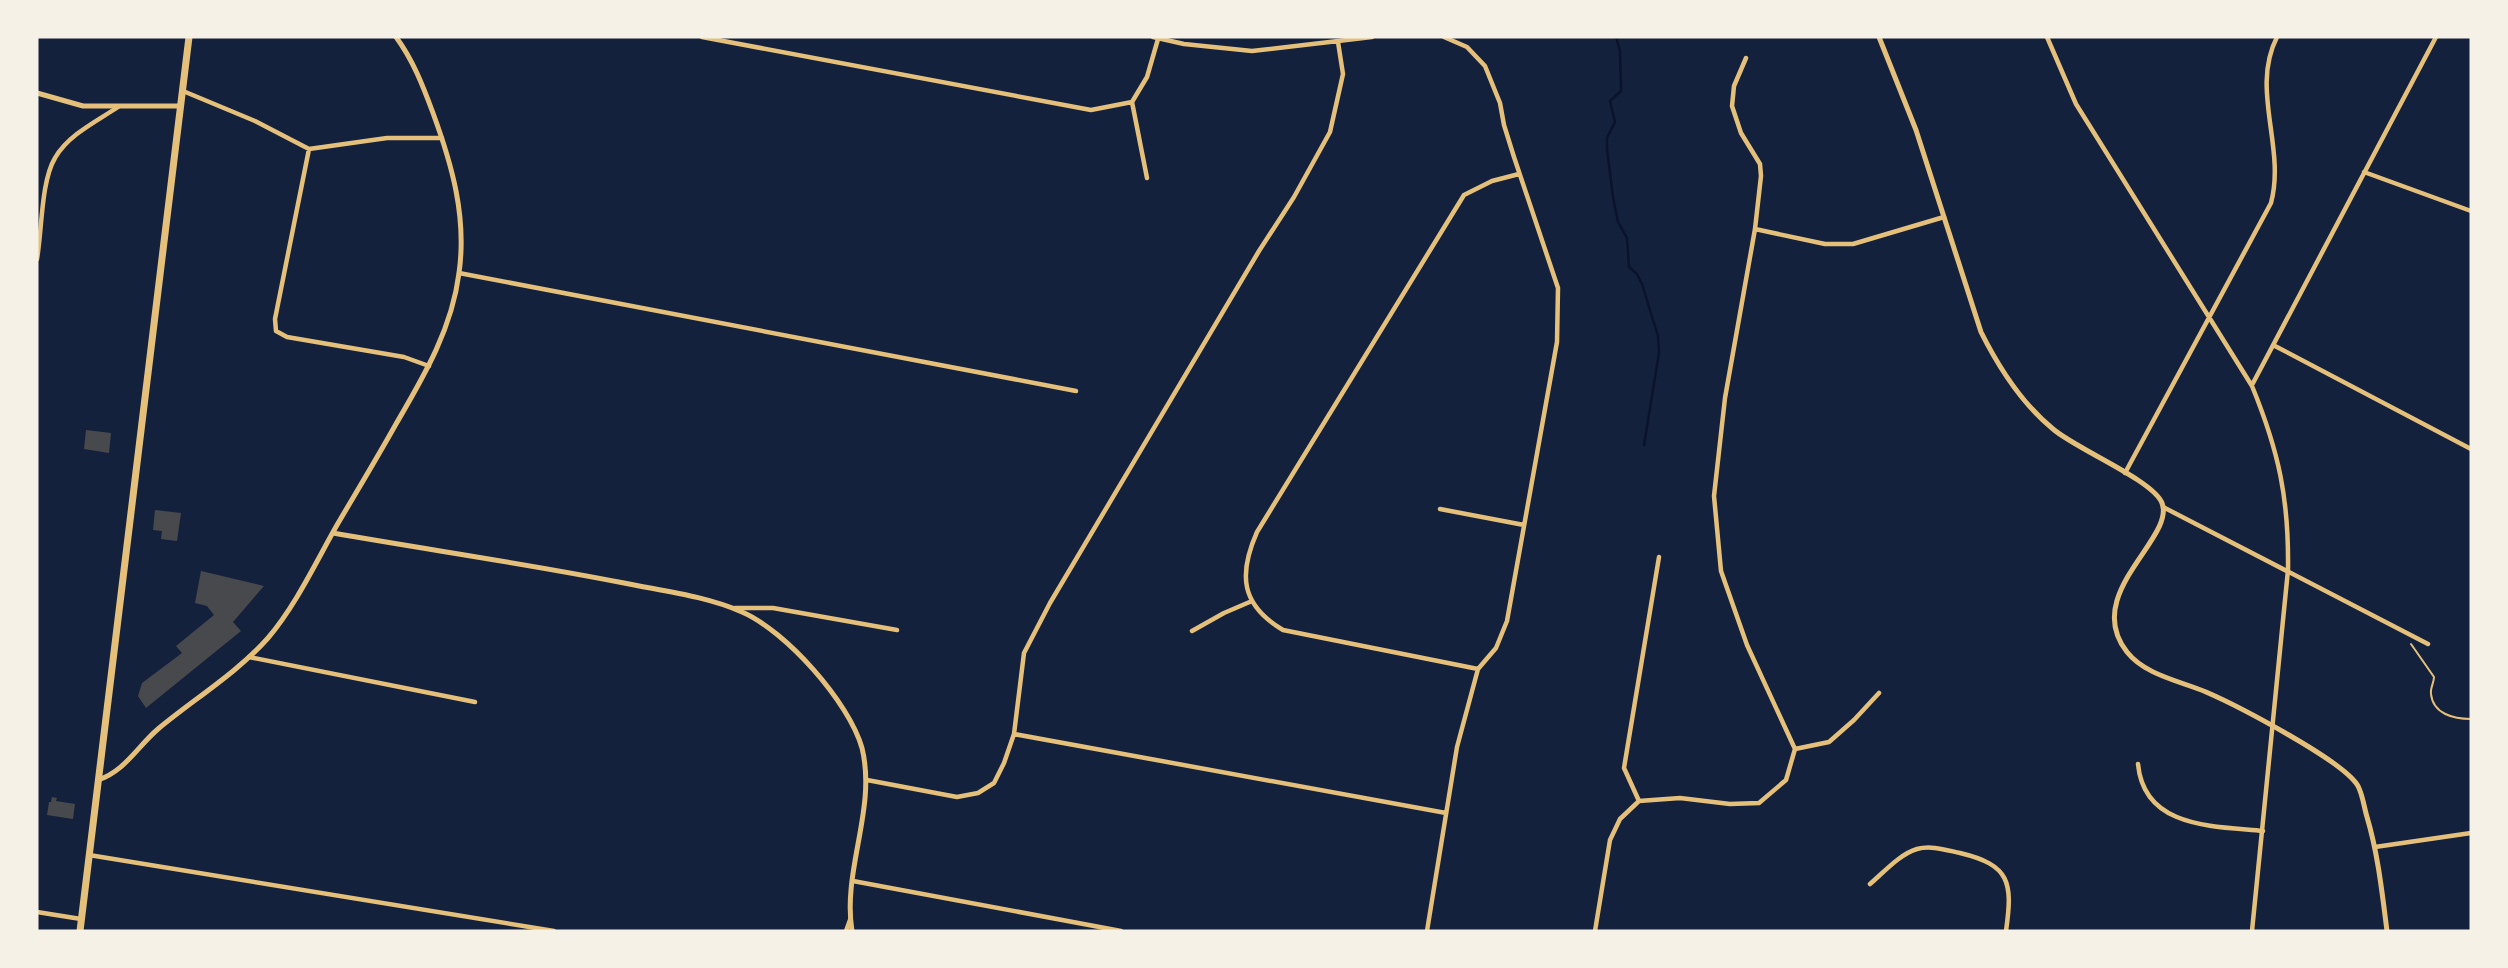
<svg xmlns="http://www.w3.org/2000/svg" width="2508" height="968" font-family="Signika,sans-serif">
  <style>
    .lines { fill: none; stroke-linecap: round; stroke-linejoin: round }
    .stream { stroke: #0b132b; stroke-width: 2.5 }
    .building { fill: #48494c }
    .path { stroke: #e5c07b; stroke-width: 2 }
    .minor { stroke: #e5c07b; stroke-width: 4.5 }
    .tertiary { stroke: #e5c07b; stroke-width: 5 }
    .primary { stroke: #e5c07b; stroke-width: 7 }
  </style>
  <rect width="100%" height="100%" fill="#14213d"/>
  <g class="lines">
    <path class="stream" d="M1616,37L1620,51L1621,87V91L1610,101L1615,122L1607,138V149L1613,197L1618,222L1627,238L1629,267L1637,274L1642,284L1658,336L1659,353L1644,445"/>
  </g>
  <path class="building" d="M86,430L111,433L109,453L84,449Z
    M155,510L181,513L177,541L161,539L162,531L153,530Z
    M201,571L264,586L233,622L241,631L146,708L138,696L142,683L182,653L176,646L214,615L207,606L195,603Z
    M52,797L57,798L56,801L75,804L73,819L47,815L49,802H51Z"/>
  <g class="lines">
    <path class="path" d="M2411,644L2434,677C2434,683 2430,688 2431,694C2433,714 2454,719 2471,719"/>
    <path class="minor" d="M702,37L1091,110L1132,102
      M1153,37L1184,44L1252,51L1372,37
      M2047,37L2076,104L2252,386C2279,452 2289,499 2288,570L2252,931
      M1746,58L1734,86L1732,106L1741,133L1760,164L1761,176L1755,229L1725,398L1714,496L1721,571L1747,645L1795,749
      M183,91L255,121L309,149L387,138H442
      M309,149L275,319L276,331L287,337L404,357L429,366
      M2364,172L2471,211
      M1147,178L1132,102L1147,77L1158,39
      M1755,229L1825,244H1853L1944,217
      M37,259C42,231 41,181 55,158C68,135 97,121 118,107
      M459,273L1076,391
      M2275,346L2471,449
      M2252,385L2436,37
      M2125,473L2271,203C2286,147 2250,90 2277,37
      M2163,507L2428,644
      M1440,509L1524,525
      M735,608H773L897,630
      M1192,631L1224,613L1252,601
      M249,657L475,702
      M1478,669L1283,630C1241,605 1238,575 1257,532L1464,195L1492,181L1519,174
      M1014,734L1446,813
      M2138,764C2144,828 2212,826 2263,831
      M867,780L957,797L978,793L994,783L1004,763L1014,734L1024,653L1050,603L1259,251L1294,197L1330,132L1343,74L1338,42
      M1639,801L1680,798L1730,804L1759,803L1786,780L1795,749L1829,742L1854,720L1879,693
      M2375,847L2471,833
      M89,855L554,931
      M853,881L1121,931
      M1870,884C1884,872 1900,854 1917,849C1931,845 1946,850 1960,853C2010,865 2013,882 2006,931
      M37,912L81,919
      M846,931L850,920
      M1427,931L1457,747L1478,669L1496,648L1507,621L1557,342L1558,288L1514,157L1504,125L1500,103L1485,66L1467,47L1444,37
      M1595,931L1610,840L1620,819L1639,801L1624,768L1659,557"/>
    <path class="tertiary" d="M1879,37L1916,130L1981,332C1999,368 2021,403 2053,429C2076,449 2153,480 2162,503C2176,538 2081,594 2127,652C2145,675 2180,681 2206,692C2236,705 2344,761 2358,786C2363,796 2364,807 2367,817C2378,854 2382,892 2387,931
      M37,93L83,106H181
      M333,533C430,550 528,564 624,583C663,591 706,596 742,612C786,631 849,702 862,748C877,809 842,870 852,931
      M98,780C125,771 137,747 158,729C194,699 237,673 268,638C296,605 316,562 337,525C357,491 377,458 396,424C424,376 452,329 459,273C467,217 452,165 433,113C423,86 413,60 396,37"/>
    <path class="primary" d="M80,931L189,37"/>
  </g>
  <rect width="2508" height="968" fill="none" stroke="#f6f1e7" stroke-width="77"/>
</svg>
